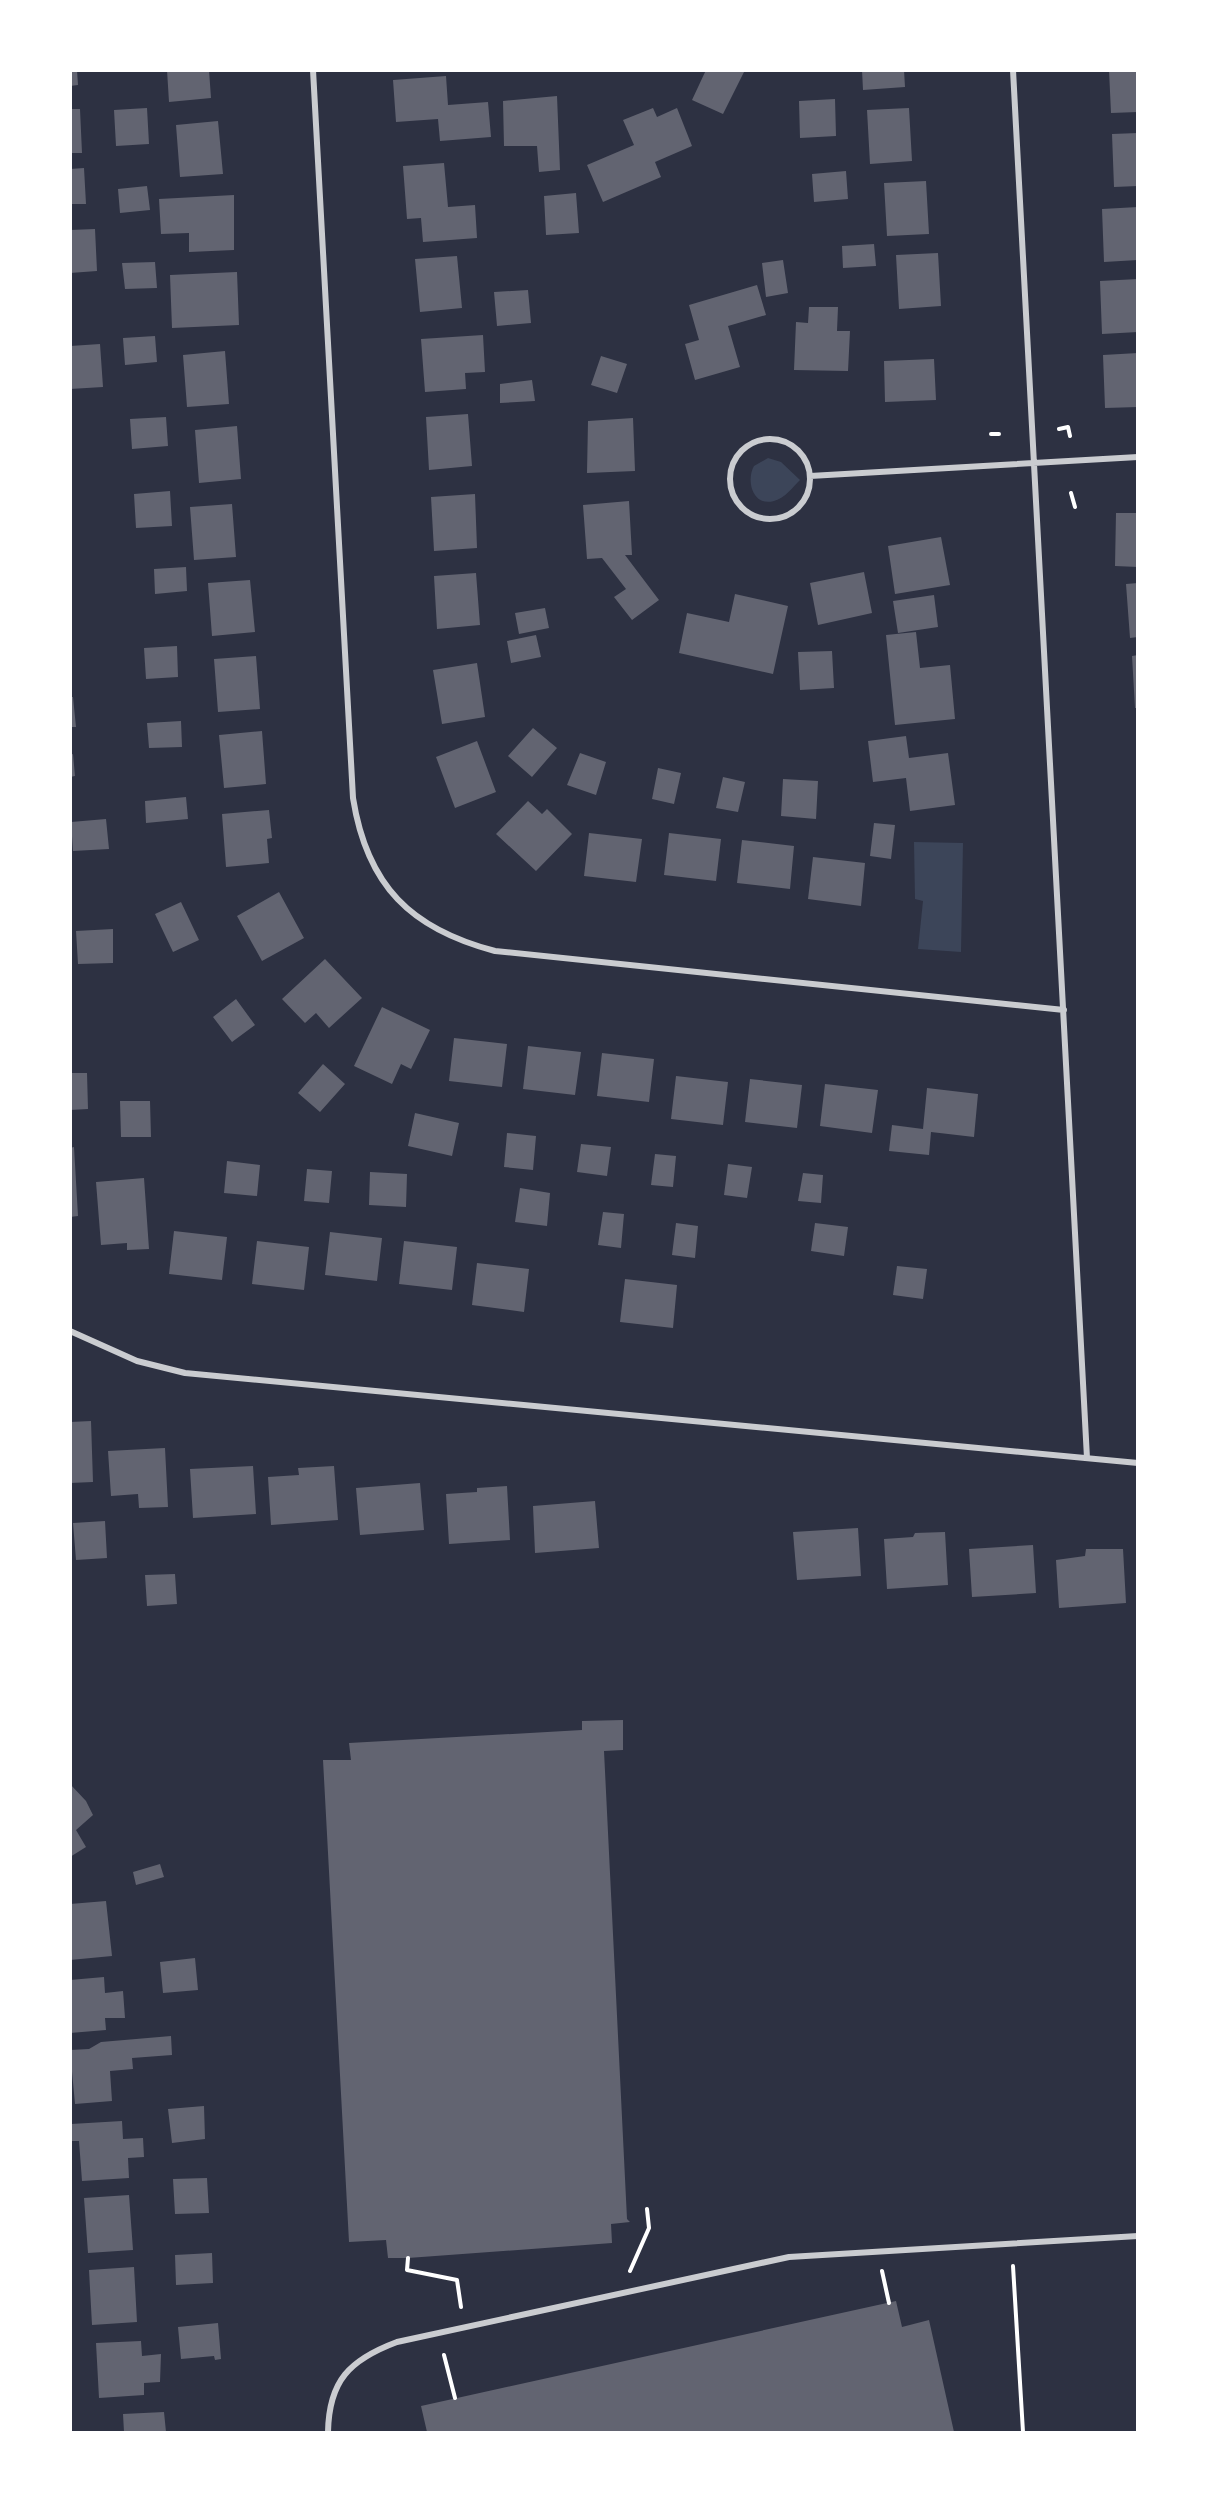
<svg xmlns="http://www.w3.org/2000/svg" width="1208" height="2503" font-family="Mulish,sans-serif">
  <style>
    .green { fill: #3c4559 }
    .building { fill: #626471 }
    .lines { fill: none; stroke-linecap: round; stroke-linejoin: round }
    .path { stroke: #fff; stroke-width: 4 }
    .minor { stroke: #caccd0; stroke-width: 6 }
  </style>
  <rect width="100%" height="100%" fill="#2d3142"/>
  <path class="green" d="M768,458L781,462L800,480C793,487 785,498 774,501C752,507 746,480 754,466Z
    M914,842L963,843L961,952L918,949L923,901L915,899Z"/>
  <path class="building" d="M70,70H77L78,85L70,86Z
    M167,70H209L211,98L169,102Z
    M706,70H745L723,114L692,100Z
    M862,70H904L905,87L863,90Z
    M1109,70H1138V112L1111,113Z
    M446,76L448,105L488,102L491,137L440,141L438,119L396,122L393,80Z
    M557,96L560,170L539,172L537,146H504L503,101Z
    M835,99L836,136L800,138L799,101Z
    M147,108L149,144L116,146L114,110Z
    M653,108L657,117L677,108L692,146L655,162L661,177L603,202L587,165L634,145L623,120Z
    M909,108L912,161L870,164L867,110Z
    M70,109H80L82,153H70Z
    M218,121L223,174L180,177L176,125Z
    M1138,133V186L1114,187L1112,134Z
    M444,163L448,207L475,205L477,238L423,242L421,218L407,219L403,166Z
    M84,168L86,204H70V169Z
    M846,171L848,199L814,202L812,174Z
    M926,181L929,234L887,236L884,183Z
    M147,186L150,210L120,213L118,189Z
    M576,193L579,233L546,235L544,196Z
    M234,195V250L189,252V233L161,234L159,199Z
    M1138,207V260L1104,262L1102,209Z
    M95,229L97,271L70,273V230Z
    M874,244L876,266L843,268L842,246Z
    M938,253L941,306L899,309L896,255Z
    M457,256L462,308L420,312L415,259Z
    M783,260L788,293L766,297L762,263Z
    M155,262L157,288L125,289L122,263Z
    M237,272L239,325L172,328L170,275Z
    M1138,279V332L1102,334L1100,281Z
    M757,285L766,315L728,326L740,367L695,380L685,344L699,340L689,305Z
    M528,290L531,323L497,326L494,292Z
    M809,307H838L837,331H850L848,371L794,370L796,322L808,323Z
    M483,335L485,372L465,373L466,389L425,392L421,339Z
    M155,336L157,362L125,365L123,338Z
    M100,344L103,387L70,389V346Z
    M225,351L229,404L187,407L183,355Z
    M1138,353V407L1105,408L1103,355Z
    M601,356L627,364L617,393L591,385Z
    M934,359L936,400L885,402L884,361Z
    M532,380L535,401L500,403V384Z
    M468,414L472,466L429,470L426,417Z
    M166,417L168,446L132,449L130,419Z
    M633,418L635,471L587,473L588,421Z
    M237,426L241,479L199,483L195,430Z
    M170,491L172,526L136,528L134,494Z
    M475,494L477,548L434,551L431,497Z
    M629,501L632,555H625L659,600L632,620L614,597L626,589L602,558L587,559L583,505Z
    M232,504L236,557L194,560L190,507Z
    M1116,513H1138V567L1115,566Z
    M941,537L950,585L895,594L888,546Z
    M186,567L187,591L155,594L154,569Z
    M864,572L872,613L818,625L810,583Z
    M476,573L480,625L437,629L434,576Z
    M250,580L255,632L212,636L208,583Z
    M1138,583V637L1130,638L1126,584Z
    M735,594L788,606L773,674L679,653L687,613L729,622Z
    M934,595L938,627L898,633L893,601Z
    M545,608L549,628L519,634L515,613Z
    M916,632L920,668L950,665L955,719L895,725L886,635Z
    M536,635L541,657L511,663L507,641Z
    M177,646L178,677L146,679L144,648Z
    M832,651L834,688L800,690L798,652Z
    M1138,655V708H1135L1132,656Z
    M256,656L260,709L218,712L214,659Z
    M477,663L485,717L442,724L433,670Z
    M70,697H73L76,727H70Z
    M181,721L182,747L149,748L147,723Z
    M533,728L557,748L532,777L508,756Z
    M262,731L266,784L224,788L219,735Z
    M906,736L909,758L948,753L955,805L910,811L906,778L873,782L868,741Z
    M477,741L496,792L455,808L436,757Z
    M580,753L606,762L596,795L567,785Z
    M73,754L75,776L70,777V755Z
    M658,768L681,773L674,804L652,799Z
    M723,777L745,782L738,812L716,808Z
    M783,779L818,781L816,819L781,816Z
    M186,797L188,819L146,823L145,801Z
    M528,801L542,814L547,809L572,834L536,871L496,834Z
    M269,810L272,838L267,839L269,863L226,867L222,814Z
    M106,819L109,849L73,851L71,822Z
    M874,823L895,825L891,859L870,856Z
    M589,833L642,839L636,882L584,876Z
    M669,833L721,839L716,881L664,875Z
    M742,840L794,846L790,889L737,883Z
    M813,857L865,863L861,906L808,899Z
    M279,892L304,938L262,961L237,916Z
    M181,902L199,940L173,952L155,914Z
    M113,929V963L78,964L76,931Z
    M325,959L362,998L329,1028L316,1013L305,1023L282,999Z
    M236,999L255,1025L232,1042L213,1017Z
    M382,1007L430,1030L411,1069L401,1064L392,1084L354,1066Z
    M454,1038L507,1044L502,1087L449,1081Z
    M528,1046L581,1052L575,1095L523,1089Z
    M602,1053L654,1059L649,1102L597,1096Z
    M323,1064L345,1084L320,1112L298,1093Z
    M70,1073H87L88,1109L70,1110Z
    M676,1076L728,1082L723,1125L671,1119Z
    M750,1079L802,1085L797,1128L745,1122Z
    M825,1084L878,1090L872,1133L820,1126Z
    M927,1088L978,1094L974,1137L931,1132L929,1155L889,1151L892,1125L923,1129Z
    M120,1101H150L151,1137H121Z
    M415,1113L459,1123L452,1156L408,1146Z
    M507,1133L536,1136L533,1170L504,1167Z
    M581,1144L611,1147L607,1176L577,1172Z
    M74,1147L78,1216L70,1217V1148Z
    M655,1154L676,1156L673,1187L651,1185Z
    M227,1161L260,1165L257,1196L224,1193Z
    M728,1164L752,1167L747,1198L724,1195Z
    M307,1169L332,1171L329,1203L304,1201Z
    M370,1172L407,1174L406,1207L369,1205Z
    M803,1173L823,1175L821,1203L798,1201Z
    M144,1178L149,1249L127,1250V1243L101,1245L96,1182Z
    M520,1188L550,1193L547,1226L515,1222Z
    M603,1212L624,1214L621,1248L598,1245Z
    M676,1223L698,1226L695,1258L672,1255Z
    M815,1223L848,1227L844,1256L811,1251Z
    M174,1231L227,1237L222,1280L169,1274Z
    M330,1232L382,1238L377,1281L325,1275Z
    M257,1241L309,1247L304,1290L252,1284Z
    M404,1241L457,1247L452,1290L399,1284Z
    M477,1263L529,1269L524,1312L472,1305Z
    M897,1266L927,1269L923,1299L893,1295Z
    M625,1279L677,1285L673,1328L620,1322Z
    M91,1421L93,1482L70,1483V1422Z
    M165,1448L168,1507L139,1508L138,1494L111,1496L108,1451Z
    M253,1466L256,1514L193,1518L190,1469Z
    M334,1466L338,1520L271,1525L268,1477L299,1475L298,1468Z
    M420,1483L424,1530L360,1535L356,1488Z
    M507,1486L510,1540L449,1544L446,1494L477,1492V1488Z
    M595,1501L599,1548L535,1553L533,1506Z
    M105,1521L107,1558L76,1560L73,1523Z
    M858,1528L861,1576L797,1580L793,1532Z
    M945,1532L948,1585L887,1589L884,1539L913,1537L915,1533Z
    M1033,1545L1036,1593L972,1597L969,1549Z
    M1086,1549H1123L1126,1603L1059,1608L1056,1560L1085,1556Z
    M175,1574L177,1604L147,1606L145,1575Z
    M623,1720V1750L604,1751L627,2219L630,2222L611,2224L612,2243L408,2258H388L386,2240L349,2242L323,1760H351L349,1743L582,1730V1721Z
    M70,1784L86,1801L93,1815L76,1830L86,1847L70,1857Z
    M160,1864L164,1877L136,1885L133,1872Z
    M106,1901L112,1956L70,1960V1904Z
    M195,1958L198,1990L163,1993L160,1962Z
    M104,1977L105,1993L123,1991L125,2018H105L106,2030L70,2033V1980Z
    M171,2036L172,2055L132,2058L133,2069L110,2071L112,2101L75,2104L70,2050L89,2049L101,2042Z
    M204,2106L205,2139L172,2143L168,2109Z
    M122,2121L123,2139L143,2138L144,2157L128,2158L129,2178L82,2181L79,2141H72L71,2124Z
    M207,2178L209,2213L175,2214L173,2179Z
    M129,2195L133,2250L88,2253L84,2198Z
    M212,2253L213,2283L176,2285L175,2255Z
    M134,2267L137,2322L92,2325L89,2270Z
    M896,2301L902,2327L929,2320L954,2432H427L421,2406Z
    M218,2323L221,2359L215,2360L214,2356L181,2359L178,2327Z
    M141,2341L142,2356L161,2354L160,2382L144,2383V2395L99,2398L96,2343Z
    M164,2412L166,2432H124L123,2414Z"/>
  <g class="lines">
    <path class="path" d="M1059,429L1068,427L1070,436
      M991,434H999
      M1071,493L1075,507
      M408,2258L407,2270L457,2280L461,2307
      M1013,2266L1023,2432
      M630,2271L649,2228L647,2209
      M882,2271L889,2303
      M444,2355L455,2398"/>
    <path class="minor" d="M313,70L353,798C367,886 411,929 495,951L1064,1010
      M1013,70L1087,1458
      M730 479a40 40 0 1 1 80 0a40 40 0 1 1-80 0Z
      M810,476L1138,457
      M70,1331L137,1361L185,1373L1138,1463
      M328,2432C329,2381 349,2360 397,2342L789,2257L1138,2236"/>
  </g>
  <rect width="1208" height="2503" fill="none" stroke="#ffffff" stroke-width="144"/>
</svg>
